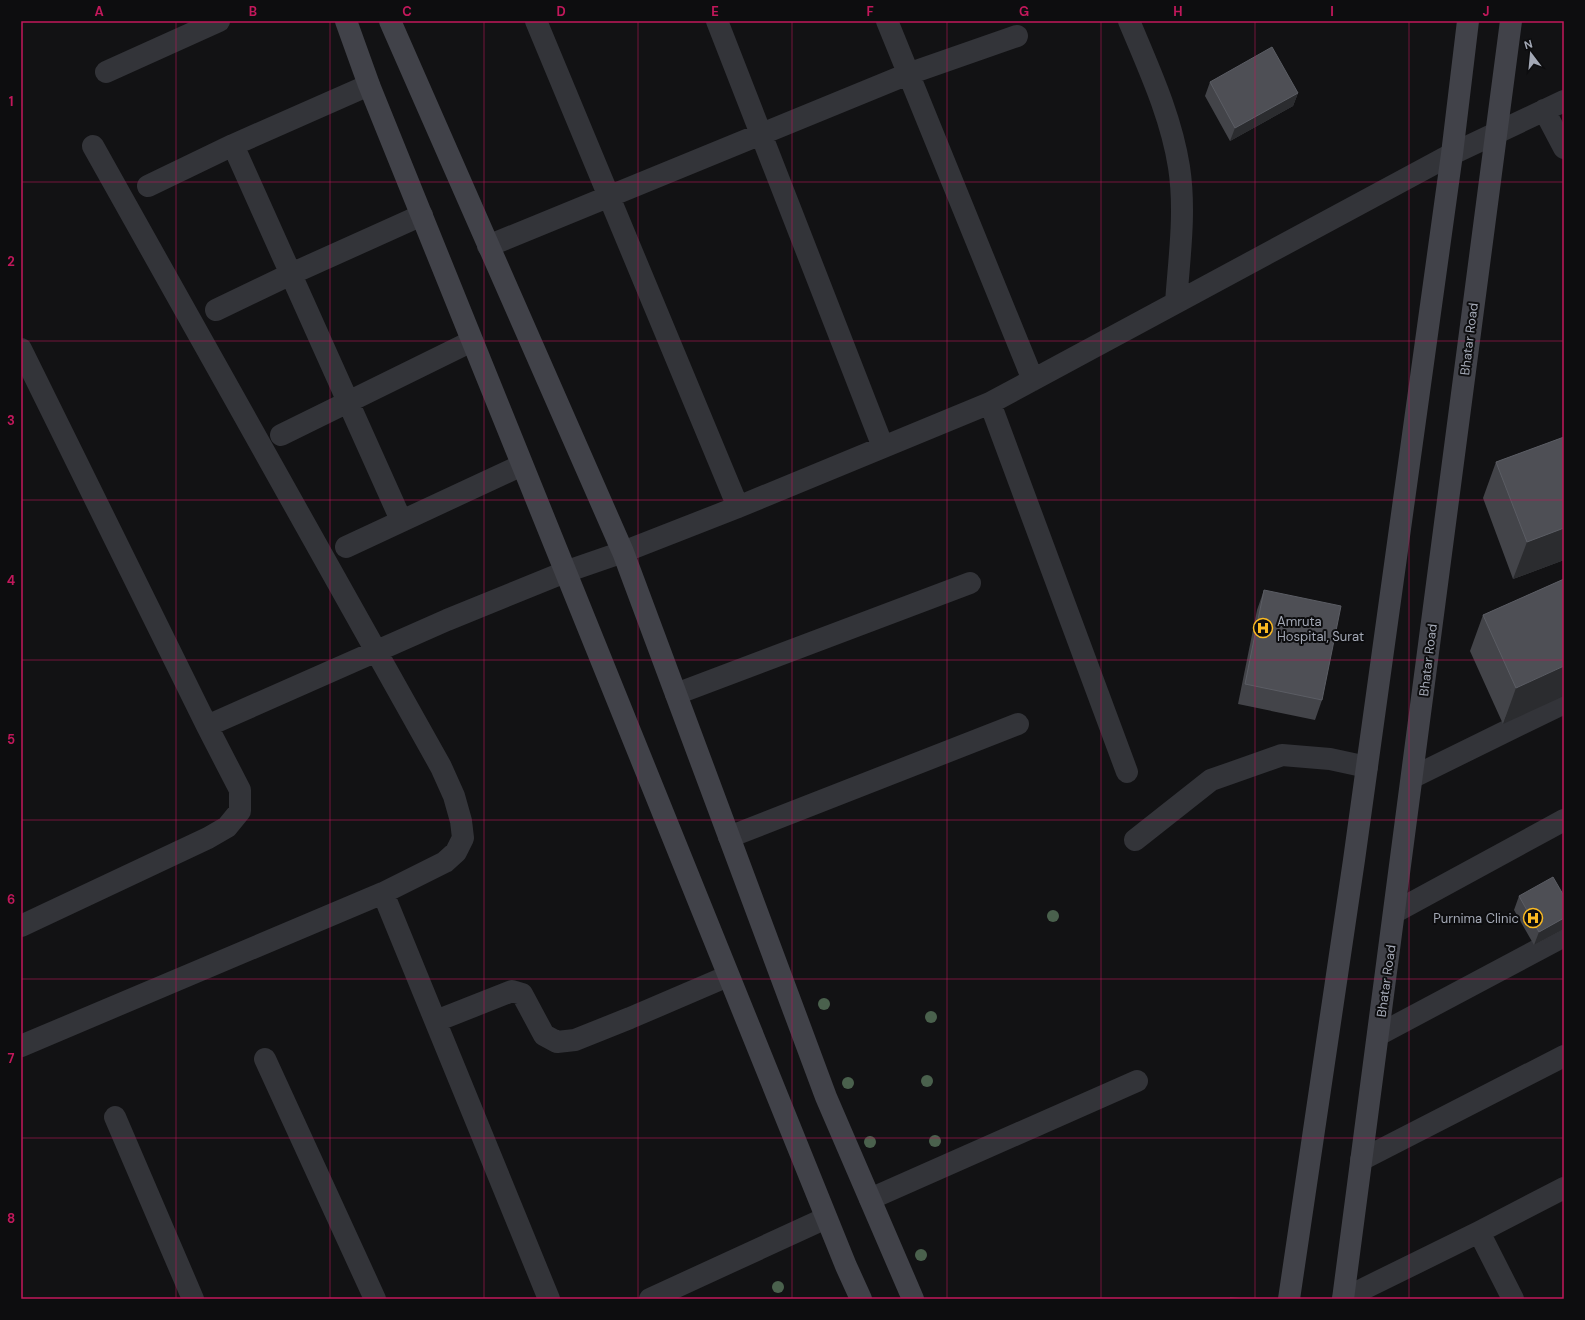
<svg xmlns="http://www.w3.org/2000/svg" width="1585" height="1320" font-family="'DM Sans',sans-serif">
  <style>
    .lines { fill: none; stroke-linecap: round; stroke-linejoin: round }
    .street { stroke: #333439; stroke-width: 22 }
    .secondary { stroke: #414249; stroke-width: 22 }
    .tree { fill: #4a614d }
    .wall { fill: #434449 }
    .shaded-wall { fill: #2b2c2f }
    .building { fill: #4e4f55; stroke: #5b5d64 }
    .grid { fill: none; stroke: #c2185b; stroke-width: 1; stroke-opacity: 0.55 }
    .labels { text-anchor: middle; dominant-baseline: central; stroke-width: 4; stroke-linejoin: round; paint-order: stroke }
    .street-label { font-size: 13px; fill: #a3a8b5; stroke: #0d0d0f }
    .poi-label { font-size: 13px; fill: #a3a8b5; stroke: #0d0d0f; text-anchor: start }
    .neatline { fill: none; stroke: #c2185b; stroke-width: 1.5 }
    .grid-label { font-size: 13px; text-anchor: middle; font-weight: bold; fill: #c2185b }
  </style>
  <rect width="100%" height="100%" fill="#121214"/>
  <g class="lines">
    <path class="street" d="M536,21L738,507
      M717,21L883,447
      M887,21L1033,380
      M1129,21C1149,69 1171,116 1179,167C1186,212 1179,259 1176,303
      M106,72L219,21
      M1544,110L1564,148
      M233,145L401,520
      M148,186L233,145L369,85
      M488,246L908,74L1017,36
      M216,310L291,274L422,215
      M21,349L207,726L240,790V811L227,827L208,838L21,926
      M990,403L1127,772
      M281,435L472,341
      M346,547L522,465
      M676,694L970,583
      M207,726L447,620L565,572L623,552L738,507L990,403L1452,154L1564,101
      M1413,777L1564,703
      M729,837L1018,724
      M1135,840L1211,780L1282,755L1330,759L1367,767
      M383,893L549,1299
      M1395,912L1564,820
      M436,1021L512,991L522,994L544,1035L557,1042L575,1040L630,1018L728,976
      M1378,1035L1564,936
      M21,1046L383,893L445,862L456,852L463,838L461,821L454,796L441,767L93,146
      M265,1059L375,1299
      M115,1117L193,1299
      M1361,1160L1564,1056
      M870,1199L1137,1081
      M1479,1232L1513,1299
      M650,1299L826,1218
      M1343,1299L1479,1232L1564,1188"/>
    <path class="secondary" d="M346,21L369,85L846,1266L861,1299
      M390,21L623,552L826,1097L913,1299
      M1289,1299L1354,860L1452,154L1468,21
      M1343,1299L1511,21"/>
  </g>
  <g class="tree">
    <circle cx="1053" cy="916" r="6"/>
    <circle cx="824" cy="1004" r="6"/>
    <circle cx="931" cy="1017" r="6"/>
    <circle cx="927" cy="1081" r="6"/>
    <circle cx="848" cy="1083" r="6"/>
    <circle cx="935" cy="1141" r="6"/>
    <circle cx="870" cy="1142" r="6"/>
    <circle cx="921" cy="1255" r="6"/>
    <circle cx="778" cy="1287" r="6"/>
  </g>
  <path class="wall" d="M1210,82L1298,93L1293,106L1230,141L1205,96Z
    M1564,437V560L1513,579L1483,498L1496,462Z
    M1564,579L1503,724L1470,651L1483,615Z
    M1264,590L1322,700L1315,720L1238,704L1257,610Z
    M1519,896H1564V929L1534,945L1514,910Z"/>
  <path class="shaded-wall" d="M1298,93L1293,106L1230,141L1235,128Z
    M1564,528V560L1513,579L1527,542Z
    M1564,666V696L1503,724L1516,688Z
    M1564,918V929L1534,945L1539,932Z"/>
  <path class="building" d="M1272,47L1298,93L1235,128L1210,82Z
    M1564,437V528L1527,542L1496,462Z
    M1564,579V666L1516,688L1483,615Z
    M1264,590L1341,606L1322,700L1245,684Z
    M1553,877L1564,896V918L1539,932L1519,896Z
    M1230,1298L1250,1299H1229Z"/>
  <path class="grid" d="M176,21V1299M330,21V1299M484,21V1299M638,21V1299M792,21V1299M947,21V1299M1101,21V1299M1255,21V1299M1409,21V1299M21,182H1564M21,341H1564M21,500H1564M21,660H1564M21,820H1564M21,979H1564M21,1138H1564"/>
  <defs>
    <symbol id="hospital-ring" viewBox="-11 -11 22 22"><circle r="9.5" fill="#0d0d0f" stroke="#fcbb22" stroke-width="1.5"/><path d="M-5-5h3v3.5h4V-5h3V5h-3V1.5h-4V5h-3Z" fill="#fcbb22"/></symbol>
  </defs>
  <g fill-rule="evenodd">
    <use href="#hospital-ring" x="1252" y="617" width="22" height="22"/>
    <use href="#hospital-ring" x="1522" y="907" width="22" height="22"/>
  </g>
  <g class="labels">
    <g class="street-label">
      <text transform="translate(1469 339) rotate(-83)">Bhatar Road</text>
      <text transform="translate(1428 660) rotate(-83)">Bhatar Road</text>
      <text transform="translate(1386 981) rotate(-82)">Bhatar Road</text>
    </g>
    <g class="poi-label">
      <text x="1277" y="621">Amruta<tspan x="1277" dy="15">Hospital, Surat</tspan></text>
      <text x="1519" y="918" text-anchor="end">Purnima Clinic</text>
    </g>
  </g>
  <rect width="1585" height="1320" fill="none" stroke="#0d0d0f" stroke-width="44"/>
  <g transform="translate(1531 54) rotate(344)" stroke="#0d0d0f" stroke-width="3" paint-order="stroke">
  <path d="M0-3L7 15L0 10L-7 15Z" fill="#a3a8b5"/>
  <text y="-6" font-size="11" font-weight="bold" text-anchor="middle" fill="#a3a8b5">N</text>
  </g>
  <rect x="22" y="22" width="1541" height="1276" class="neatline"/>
  <g class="grid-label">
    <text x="99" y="16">A</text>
    <text x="253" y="16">B</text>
    <text x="407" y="16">C</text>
    <text x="561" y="16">D</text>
    <text x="715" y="16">E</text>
    <text x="870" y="16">F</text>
    <text x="1024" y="16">G</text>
    <text x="1178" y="16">H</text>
    <text x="1332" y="16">I</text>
    <text x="1486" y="16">J</text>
    <text x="11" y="106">1</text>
    <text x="11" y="266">2</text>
    <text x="11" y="425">3</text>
    <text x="11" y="585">4</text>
    <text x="11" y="744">5</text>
    <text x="11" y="904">6</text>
    <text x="11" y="1063">7</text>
    <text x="11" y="1223">8</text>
  </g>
</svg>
